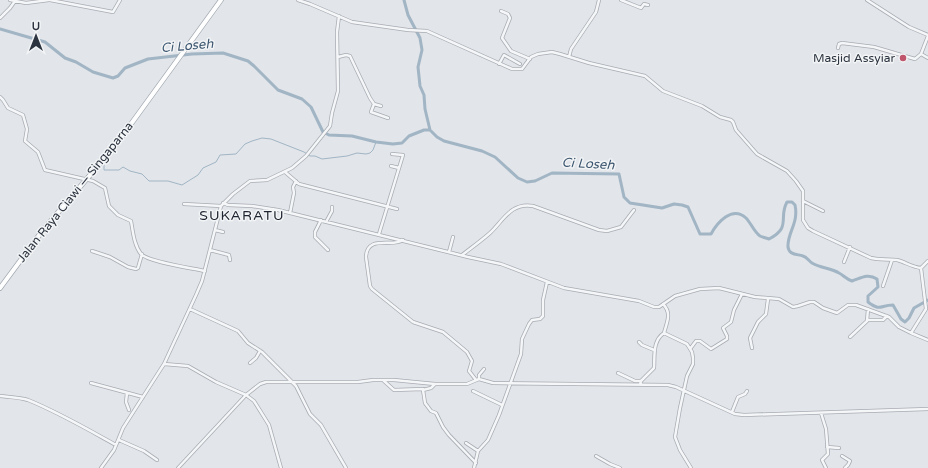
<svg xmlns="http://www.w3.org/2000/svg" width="928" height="468" font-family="'Varela Round',sans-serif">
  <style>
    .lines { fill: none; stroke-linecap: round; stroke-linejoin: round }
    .stream { stroke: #a1b5c5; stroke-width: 1 }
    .river { stroke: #a1b5c5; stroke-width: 3 }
    .minor-casing { stroke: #a8acb3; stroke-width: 4 }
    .major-casing { stroke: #a3aab3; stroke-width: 5.5 }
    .minor { stroke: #f4f6f8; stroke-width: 2.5 }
    .major { stroke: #fff; stroke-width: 4 }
    .poi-dot { fill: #bf566c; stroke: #f2f4f6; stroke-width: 1.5 }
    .labels { text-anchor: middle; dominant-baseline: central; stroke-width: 3; stroke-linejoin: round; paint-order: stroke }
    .poi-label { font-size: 12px; fill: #2c343f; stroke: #f2f4f6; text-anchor: end }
    .street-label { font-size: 12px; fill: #2c343f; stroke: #f2f4f6 }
    .water-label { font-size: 13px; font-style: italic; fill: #3b556e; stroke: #f2f4f6 }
    .quarter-label { font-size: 14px; letter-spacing: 1px; fill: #1e2530; stroke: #f2f4f6 }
  </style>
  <rect width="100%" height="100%" fill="#e2e5e9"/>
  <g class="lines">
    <path class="stream" d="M104,165V170H119L123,167L130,171L142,174L149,181H168L182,185L198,175L203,168L216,162L220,155L236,154L245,144L252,141L262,138L271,139L304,152L310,156H315L322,159L347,156L357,153L366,154L370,153L373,150L376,142"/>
    <path class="river" d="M404,0L408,15L420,38L422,50L418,67L420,86L424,95L425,109L430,130
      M0,29L45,42L65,58L76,62L93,72L113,78L118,76L125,68L148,59L192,54L223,53L248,61L254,66L278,90L302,99L311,107L323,132L329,135L352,136L376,142L393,144L402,143L409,136L424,130H430L437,137L444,141L482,151L495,157L518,178L527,182L535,181L552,173L619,174L624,197L630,203L662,208L674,204L682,205L688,207L700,234H711C717,223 732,205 746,218C751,223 754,232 760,236C762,237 766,238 769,239C792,227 778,218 787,202H792L795,205C799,223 787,233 788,247C789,255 797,254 803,256C807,257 809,261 812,263C820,268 831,268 839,273C843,275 846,279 852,281C861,278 868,273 877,279L878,287L868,296V302C881,312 880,305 893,305L901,319L905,322L909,318L914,308L928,300"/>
    <defs>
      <path id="minor" d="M10,0L26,3L49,0
        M50,0L113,12L120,0
        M298,0L310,4L352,22L408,30L427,31L512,69H522L531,57L538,54L552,52L560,54L589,63L645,76L663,91L702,106L720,117L731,120L733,122L736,130L757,154L787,171L796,181L803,191V220L808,228L813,231L871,258C880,260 888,259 897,260C905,262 912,267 921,268
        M621,0L641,8L644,4L648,5
        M867,0L909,27L928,35
        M501,11L508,14L510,18L502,38L511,51L530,59
        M0,18L10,8L15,1
        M838,48L839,44L842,43L874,47L915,59L921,54L928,36
        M921,54L928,58
        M338,57L346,55L350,56L370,98L374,104L381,106
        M569,57L571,49L596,12L599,0
        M499,64L504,55L520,64
        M0,97L3,100L8,108L23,115L27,129L25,141L38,152L45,170L93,181L105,188L109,206L118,215L131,221C133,232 134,245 141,254C148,262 192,268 205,271
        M374,104L371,112L388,118
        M391,166L399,168
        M285,172L299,184L397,209
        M803,201L823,211
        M223,203L228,205L252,206L278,210L468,257L501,264L564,288L639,301L654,307H659L675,296L700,289L719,288L755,297L779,299L793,307L798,306L810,302H814L823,308L837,313L848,305H856L889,317L899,327L911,333L926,309L921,268L928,261
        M184,204L221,206
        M290,213L294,193L293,187L296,181
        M321,220L315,232V237L328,250
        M326,222L332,211V207
        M215,230L223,232
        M379,234L403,155L392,154
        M403,240C393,248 367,234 366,257L370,286L372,289L413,322L443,332L467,352L472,361L469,371L476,380
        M210,250L229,255L230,260
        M92,251L110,257L128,267L136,269L138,268L142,254
        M449,252L453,237
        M462,255C471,248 481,241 490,233C503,221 511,202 533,206L599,230L607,231L621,227L634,210
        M844,262L850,247
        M883,286L892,260
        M663,304C672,313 667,322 664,333L687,344L692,352L693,358V364L687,376L680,408L675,437L680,450L691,468
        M190,309L238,331L248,343L262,352L296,386L310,414L321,425L346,468
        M867,320H883L887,316
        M911,333L928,340
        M850,337L867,321L868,309
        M639,342L642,345L654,350
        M752,348L750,338L758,322L766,314L768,299
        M690,349L696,341H700L711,349L727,339V336L723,328L731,322L734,310L742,294
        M250,363L256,358L260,351
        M164,364L188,366L216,382L246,395L254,401L269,425L281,468
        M618,373L635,381H640
        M479,379V375L484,369
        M384,381L394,390L423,389
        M91,383L143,397
        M435,384L431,388L423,390L425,403L431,411L436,413L443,427L449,435L476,463
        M640,385L641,381L654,368C655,357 652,341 664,333
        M473,391L502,405
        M127,393L126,402L129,410
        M0,396C9,397 19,397 28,400C58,412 87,429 116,445
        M732,412L738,397L745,394L747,391
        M821,413L826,429L828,454L822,460L826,468
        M119,440L144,451L157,460
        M466,443L478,451
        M827,447L839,448
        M596,456L610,464L620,468
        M842,456L850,461L848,465L845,468
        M101,468L114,450L123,428L164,364L196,295L202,281L221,206L233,194L250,181L267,180L292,168L306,156L330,126L332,113L338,91L337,32L339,16
        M178,468L246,395L260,384L266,382H358L373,380H394L435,384H467L479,379L493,383L668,385L676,387L735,414L744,415L928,409
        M474,468L478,451L488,440L499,415L521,354L522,339L529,324L532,320L540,319L543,316V300L547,282"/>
      <path id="major" d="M0,288L43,230L115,146L221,0"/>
    </defs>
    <use href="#minor" class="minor-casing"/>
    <use href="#major" class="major-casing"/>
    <use href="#minor" class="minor"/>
    <use href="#major" class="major"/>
  </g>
  <circle class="poi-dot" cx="903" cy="58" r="4"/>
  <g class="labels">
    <g class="poi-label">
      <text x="895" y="58">Masjid Assyiar</text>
    </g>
    <g class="street-label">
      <text transform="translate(75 192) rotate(-51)">Jalan Raya Ciawi — Singaparna</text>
    </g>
    <g class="water-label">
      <text transform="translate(187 46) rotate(-5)">Ci Loseh</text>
      <text transform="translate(588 164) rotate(3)">Ci Loseh</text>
    </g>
    <g class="quarter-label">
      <text x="242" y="215">SUKARATU</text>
    </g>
  </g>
  <g transform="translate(36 36)" stroke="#f2f4f6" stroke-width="3" paint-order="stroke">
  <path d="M0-3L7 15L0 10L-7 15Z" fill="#2c343f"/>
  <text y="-6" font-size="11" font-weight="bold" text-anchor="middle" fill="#2c343f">U</text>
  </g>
</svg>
